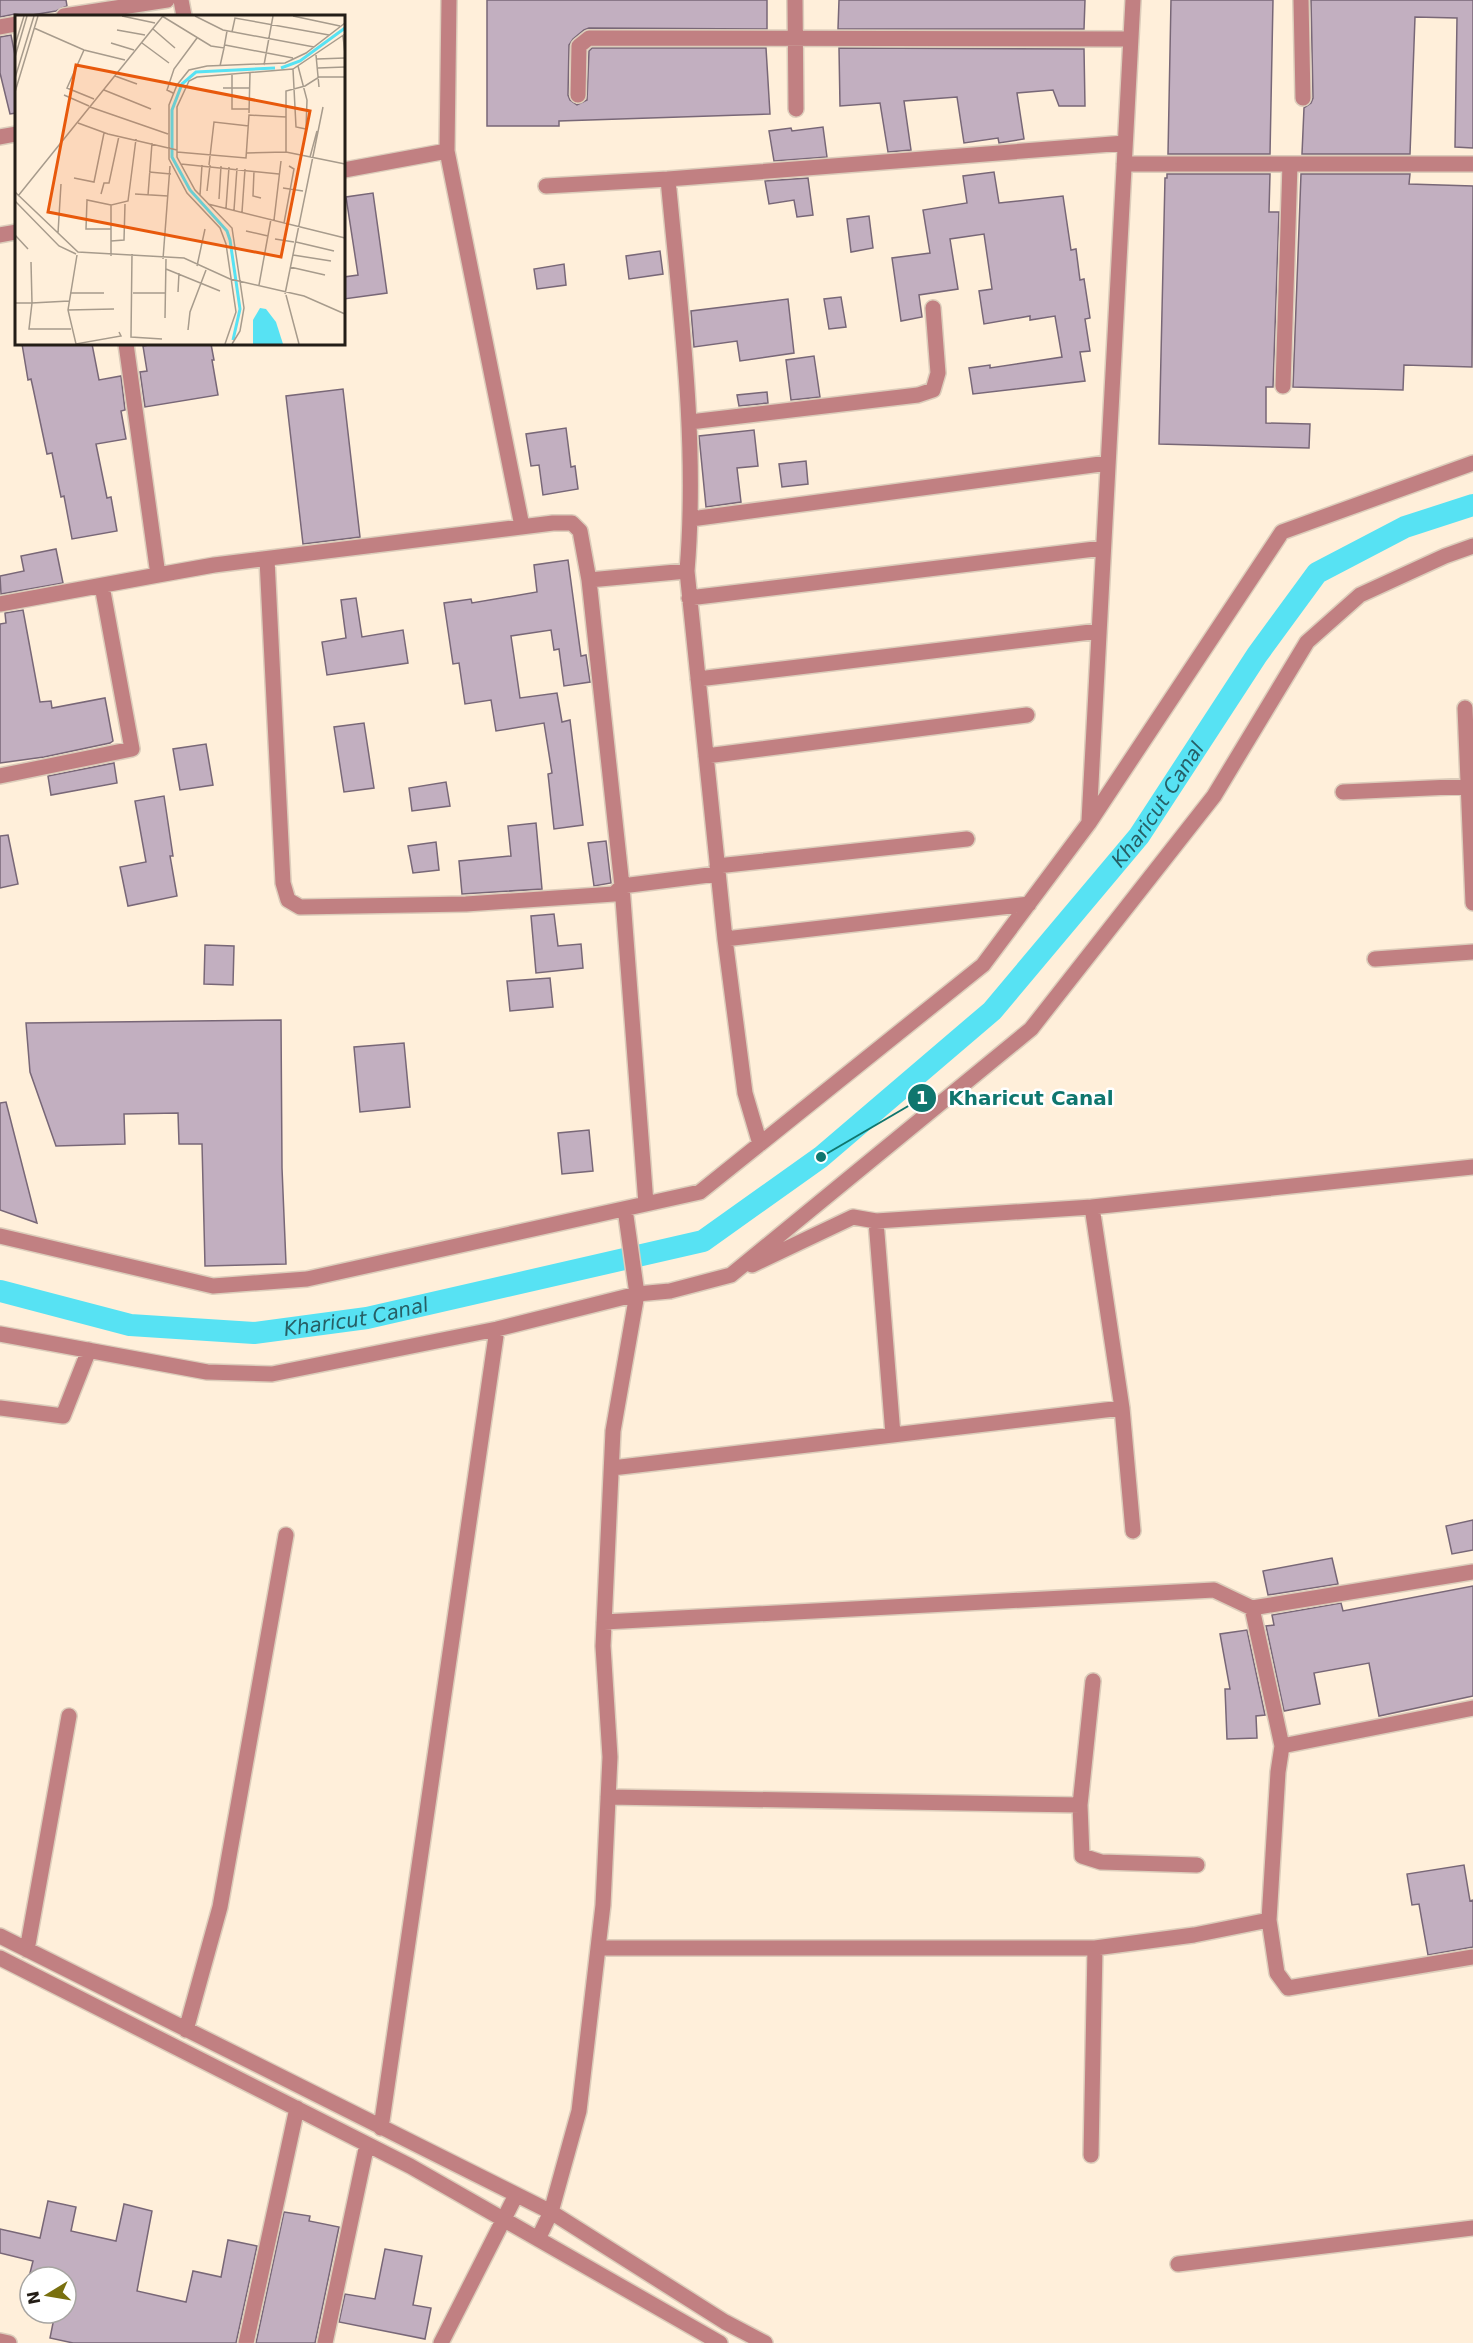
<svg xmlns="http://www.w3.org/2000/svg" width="1473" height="2343" font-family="'DejaVu Sans',sans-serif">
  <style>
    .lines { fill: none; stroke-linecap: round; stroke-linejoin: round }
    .canal { stroke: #57e2f3; stroke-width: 22 }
    .building { fill: #c2afc0; stroke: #786777; stroke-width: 1.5 }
    .minor-casing { stroke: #dccdbb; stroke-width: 18 }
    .minor { stroke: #c18082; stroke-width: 15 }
    .labels { text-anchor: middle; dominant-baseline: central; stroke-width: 5; stroke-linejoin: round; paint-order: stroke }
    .water-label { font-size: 20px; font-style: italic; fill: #265f66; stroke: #fff }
    .inset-river { fill: none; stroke: #57e2f3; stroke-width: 3 }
    .inset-road { fill: none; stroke: #a79b8c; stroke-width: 1.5 }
    .view { fill: #e8590c; fill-opacity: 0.15; stroke: #e8590c; stroke-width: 3 }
    .inset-edge { fill: none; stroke: #231d16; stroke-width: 3 }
    .leader { fill: none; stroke: #0f766e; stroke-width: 2 }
    .callout-dot { fill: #0f766e; stroke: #fff; stroke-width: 2 }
    .mark-label { font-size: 18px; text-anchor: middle; font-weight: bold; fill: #fff }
    .callout-label { font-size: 20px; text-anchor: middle; font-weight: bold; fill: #0f766e; stroke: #fff; stroke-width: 5; stroke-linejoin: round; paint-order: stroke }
  </style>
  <rect width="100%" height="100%" fill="#ffefda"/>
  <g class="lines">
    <path class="canal" id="s1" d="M0,1291L130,1325L254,1333L367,1318L703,1241L821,1157L992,1011L1139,836L1257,655L1317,573L1405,527L1473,505"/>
  </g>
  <path class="building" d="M0,0H66L67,6L56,11L26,16L15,14L0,17Z
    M487,0H767V29L589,28L584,30L573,39L569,45L568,95L570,100L577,105L587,100L589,51L592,48H766L770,114L559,121V126H487Z
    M839,0H1085L1084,29H838Z
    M1171,0H1273L1270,154H1168Z
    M1311,0H1473V148L1455,147L1457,18L1415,17L1410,154H1302L1304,108L1311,103L1313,98Z
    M11,35L16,60V113L10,114L0,73V37Z
    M839,48L1084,49L1085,106H1059L1053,90L1017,93L1024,139L999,143L998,138L964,143L957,97L904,101L911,150L888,152L880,103L840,106Z
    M823,127L827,157L774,161L769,131L791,128L792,131Z
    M994,172L999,203L1063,196L1071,250L1076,249L1080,280L1084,279L1090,318L1085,319L1090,351L1080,352L1085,381L973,394L969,368L990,365V368L1062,357L1055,316L1030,320V316L984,324L979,291L992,289L984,234L950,239L958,289L919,295L922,317L901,321L892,258L930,253L923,210L967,203L963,176Z
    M1167,174H1270L1269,212H1279L1273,387H1266V423L1310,424L1309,448L1159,444L1165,178H1167Z
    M1301,174H1410L1409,184L1473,186L1472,367L1404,365L1403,390L1293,387Z
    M808,178L813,215L797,217L794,200L769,204L765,181Z
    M373,193L387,293L344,299V277L358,275L346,197Z
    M869,216L873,248L851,252L847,219Z
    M660,251L663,274L629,279L626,256Z
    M564,264L566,285L537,289L534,269Z
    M841,297L846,327L829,329L824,299Z
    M788,299L794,353L740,361L737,341L694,347L691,311Z
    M22,344H92L99,380L121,376L125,410L121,411L126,439L96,444L107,498L111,497L117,531L72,539L64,496L61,497L52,453L47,454L33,388L31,379L28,380Z
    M155,344H211L214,360H212L218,395L145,407L140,372L147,371L143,346Z
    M814,356L820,397L791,400L786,360Z
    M343,389L360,537L303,544L286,396Z
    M767,392L768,403L739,406L737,395Z
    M566,428L571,467L575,466L578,489L543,495L539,465L531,466L526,434Z
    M754,430L758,466L737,468L741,502L706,507L699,436Z
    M806,461L808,484L782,487L779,464Z
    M56,549L63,583L1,594L0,576L24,571L21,556Z
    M568,560L581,656L586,655L590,682L564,686L559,649L554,650L551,630L511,636L520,698L557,693L562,722L570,720L583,825L554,829L548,774L552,773L544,723L496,731L491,700L465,704L459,663L453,664L444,603L471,599L472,603L537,592L534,565Z
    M356,598L362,637L403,630L408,663L327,675L322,642L346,638L341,600Z
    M23,610L40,702L51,701L52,708L105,698L113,741L110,743L44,757L0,763V624L6,623L5,613Z
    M364,723L374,788L344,792L334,727Z
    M206,744L213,785L180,790L173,749Z
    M114,763L117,783L51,795L48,776Z
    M446,782L450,806L412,811L409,788Z
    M164,796L173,856H170L177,896L128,906L120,867L146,862L135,801Z
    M536,823L542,889L462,894L459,861L511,856L508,826Z
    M8,835L18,884L0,888V836Z
    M606,841L611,883L594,886L588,843Z
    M436,842L439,870L413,873L408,846Z
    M554,914L558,946L581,944L583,968L536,973L531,916Z
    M205,945L234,946L233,985L204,984Z
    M550,978L553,1007L510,1011L507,981Z
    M281,1020L282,1168L286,1264L205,1266L202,1144H179L178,1113L124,1114L125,1144L56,1146L30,1072L26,1023Z
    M404,1043L410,1107L360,1112L354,1047Z
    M6,1102L37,1223L0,1210V1103Z
    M589,1130L593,1171L562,1174L558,1133Z
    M1473,1520V1550L1452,1554L1446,1526Z
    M1332,1558L1338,1584L1268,1595L1263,1571Z
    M1473,1586V1696L1379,1716L1369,1663L1314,1673L1320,1704L1284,1711L1266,1626L1274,1625L1272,1615L1341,1603L1343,1611Z
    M1247,1630L1265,1715L1256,1716L1257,1738L1227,1739L1225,1689H1230L1220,1634Z
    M1464,1865L1470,1901L1473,1900V1947L1428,1955L1419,1904L1412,1905L1407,1874Z
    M48,2201L76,2207L71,2231L116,2241L124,2204L152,2211L137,2291L186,2302L193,2271L221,2277L228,2240L257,2246L236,2343H73L50,2338L55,2313H66V2277H29L33,2261L0,2253V2229L40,2238Z
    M284,2212L310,2216L309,2221L339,2227L315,2343H256Z
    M385,2249L422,2256L413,2305L431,2308L425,2339L339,2322L345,2294L375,2299Z"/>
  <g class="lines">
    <defs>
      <path id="minor" d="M181,0L184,16
        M449,0L447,151L522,526
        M795,0L796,109
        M1301,0L1303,98
        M64,16L167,0
        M0,27L16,24
        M578,95L579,46L589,38L1130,39
        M0,137L16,134
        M1124,164H1473
        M344,170L447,151
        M668,179C680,309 698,440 687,571L725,939L745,1093L760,1144
        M546,186L668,179L1125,143
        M0,235L16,232
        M126,344L158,575L214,565L553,523H572L580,531L589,580L622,886L646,1204
        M1283,386L1290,164
        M690,422L918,395L933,390L938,373L933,308
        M691,519L1108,463
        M267,559L283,883L288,900L300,907L466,904L614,894L622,886L717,874
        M589,580L687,571
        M689,598L1103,548
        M0,604L158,575
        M698,679L1099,631
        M1465,708L1473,903
        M706,756L1027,715
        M0,776L132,749L102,586
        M1343,792L1473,786
        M1089,821L1133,0
        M717,866L967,839
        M725,939L1029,904
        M1375,959L1473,952
        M1092,1207L1122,1408L1133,1531
        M876,1221L893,1435
        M0,1236L213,1286L307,1279L700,1192L983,965L1089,823L1282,532L1473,463
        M752,1265L853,1217L876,1221L1092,1207L1473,1167
        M0,1334L207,1372L272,1374L497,1329L637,1294L670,1291L731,1275L1031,1029L1214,796L1307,642L1360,595L1445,556L1473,546
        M0,1408L63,1416L89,1350
        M612,1468L1122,1408
        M1252,1608L1473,1572
        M604,1622L1214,1590L1252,1608L1282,1746L1473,1708
        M1282,1746L1278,1772L1269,1920L1277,1973L1288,1988L1473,1957
        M608,1797L1080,1805L1082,1856L1101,1862L1197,1865
        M1080,1805L1093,1681
        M0,1936L551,2212L725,2322L765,2343
        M598,1948H1095L1091,2155
        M1095,1948L1194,1935L1269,1920
        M27,1950L69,1716
        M0,1958L410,2166L720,2343
        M186,2030L220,1907L286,1535
        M381,2128L497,1329
        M538,2239L551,2212L579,2111L603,1905L610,1757L603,1646L613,1431L637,1294L625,1209
        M1178,2264L1473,2228
        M0,2341L9,2343
        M246,2343L297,2108
        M325,2343L367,2144
        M441,2343L516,2195"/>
    </defs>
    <use href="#minor" class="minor-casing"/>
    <use href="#minor" class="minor"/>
  </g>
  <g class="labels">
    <g class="water-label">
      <text stroke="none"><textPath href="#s1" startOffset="1352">Kharicut Canal</textPath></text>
      <text stroke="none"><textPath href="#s1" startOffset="362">Kharicut Canal</textPath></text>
    </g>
  </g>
  <g transform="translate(15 15)">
    <rect width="330" height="330" fill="#ffefda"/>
    <path d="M245,293L251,294L261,307L268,329H238V305Z" fill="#57e2f3"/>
    <path class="inset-river" d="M266,53L285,46L330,13M218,325L225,294L215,225L212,216L175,175L157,142V95L167,69L181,57L260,53"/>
    <path class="inset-road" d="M107,1L140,8M147,1L196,31L209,33L212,16M180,1L208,15L299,32M278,1L325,11M19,13L69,35L110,45M138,14L160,33M102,15L130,20M217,17L220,3L314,20M328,21L330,39M96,28L119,35M127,28L154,48M0,30L9,1M210,30L278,43M69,35L52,73L79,84M301,40L304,72M0,42L12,1M302,44L330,43M249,50L258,1M205,51L209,33M303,53L330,52M278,54L281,112L291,114L292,85L283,51M217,59V94H234M100,61L122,69M0,63L19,1M208,73H235M89,75L136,94M0,77L23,1M158,78L152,75L159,54L182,23M49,80L74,91M75,92L153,119M234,98L235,58M63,108L93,119L162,135M162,137L231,143L234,100L271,102M271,137V76L290,71L304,62H330M232,138L271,137L330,149M295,142L302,116M166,149L264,159M194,150L199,107L234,111M239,156L238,181L246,183M134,157L156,159M59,163L79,167L89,118M268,173L288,176M192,176L195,150M0,177L63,237L169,243L215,264L289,281L330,299M86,179L89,168H94L104,121M120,179L153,181M133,180L137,128M185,180L187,150M3,181L148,1M204,184L206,151M0,186L44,231L61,239M193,189L330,223M96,190L72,185L71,214H96M211,193L214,152M219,195L222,153M227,197L230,154M259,205L266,146M269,208L279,154L274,151M231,216L253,221M43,218L46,169M0,220L13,234M260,224L279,227M96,226L109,225L110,189M281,227L319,236M117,239L116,322L147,324M62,240L53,295L61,329L106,321L104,317M278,240L316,246M96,241V190L113,186L121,124M148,244L155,151M182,251L190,214M275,252L310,260M151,254L205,276M244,270L256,204M163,277L164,258M55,278H89M118,278H151M270,279L308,92M271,280L284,329M54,286L17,288L14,314H56M0,288H17L16,247M53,295L99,294M150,303L151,244M173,315L175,297L191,255M210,329L221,297L211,229L205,213L172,178L154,144V90L162,70L174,55L192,51L270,48L291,38L330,8M217,329L225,316L229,293L217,213L180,175L162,142V92L174,66L182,62L278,54L330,19"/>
    <path class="view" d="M61,50L295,96L266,242L33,197Z"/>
    <rect width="330" height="330" class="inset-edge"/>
  </g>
  <path class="leader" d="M821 1157L922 1098"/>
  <g class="callout-dot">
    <circle cx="821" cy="1157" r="6"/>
    <circle cx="922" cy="1098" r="15"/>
  </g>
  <g class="mark-label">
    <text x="922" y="1104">1</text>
  </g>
  <g class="callout-label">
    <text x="1031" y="1105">Kharicut Canal</text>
  </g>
  <g transform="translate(48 2295) rotate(259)"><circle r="28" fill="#ffffff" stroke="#a7a5a2" stroke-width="1.5"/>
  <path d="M0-4.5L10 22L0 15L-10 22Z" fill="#79700f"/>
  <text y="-9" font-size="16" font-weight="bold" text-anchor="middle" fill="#231d16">N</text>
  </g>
</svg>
